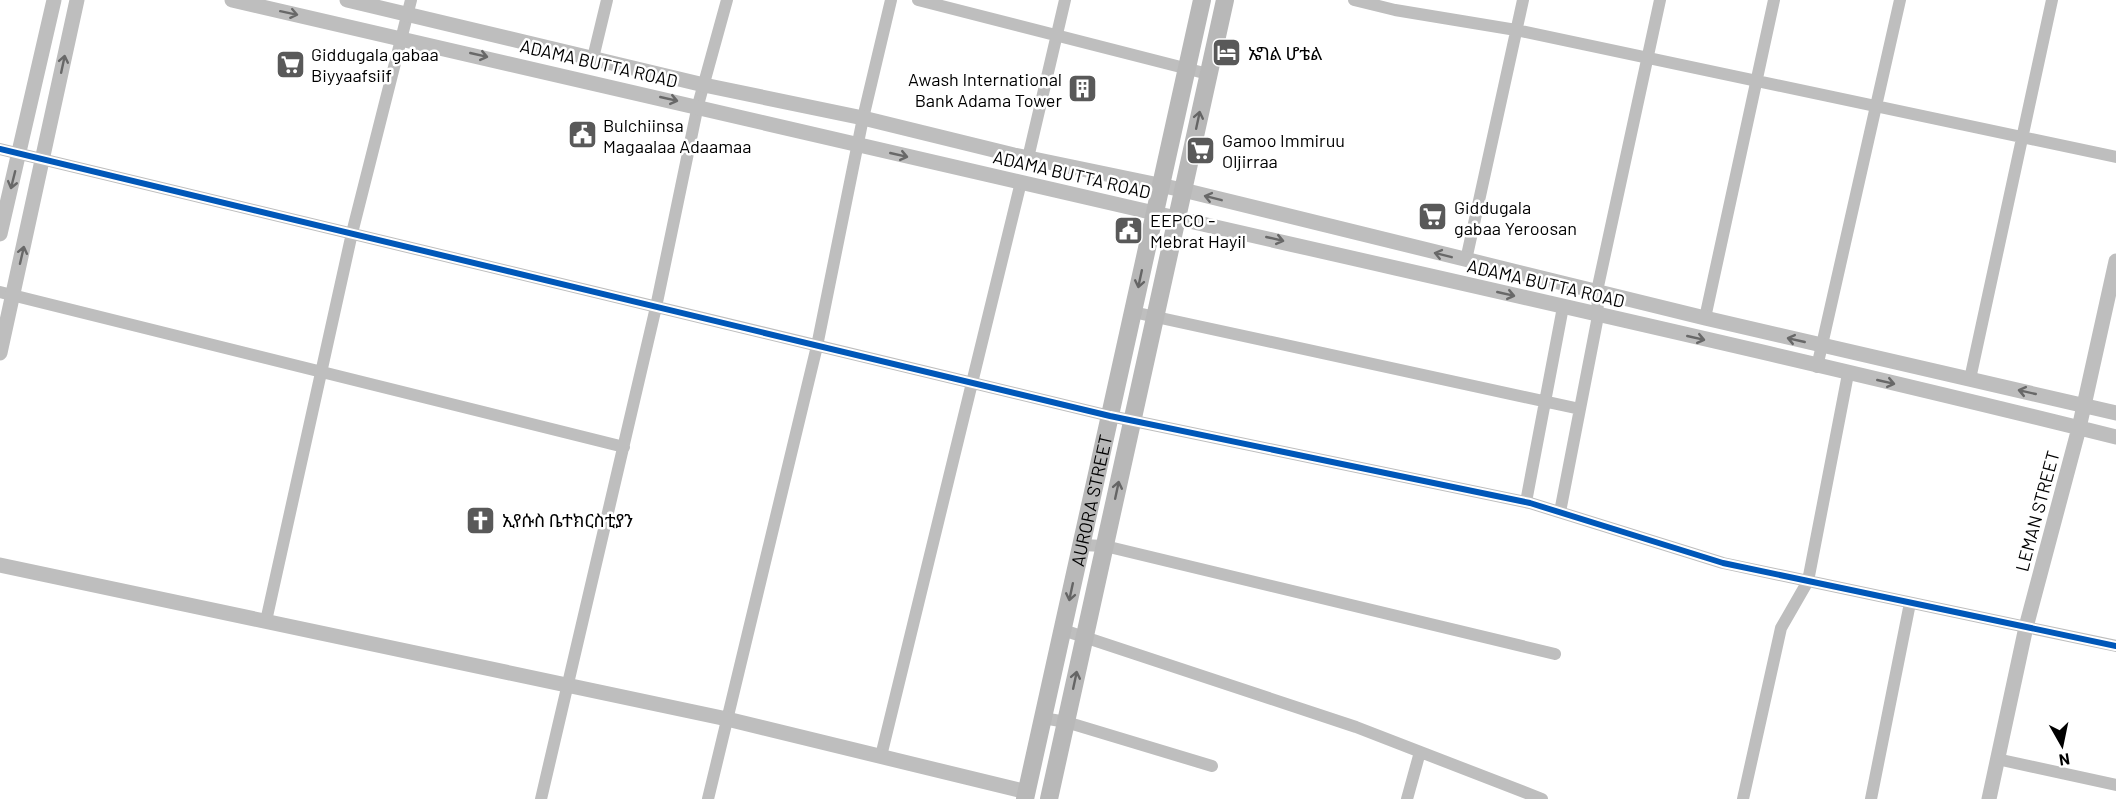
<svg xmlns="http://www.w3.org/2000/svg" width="2116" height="799" font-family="Barlow,'Noto Sans Ethiopic',sans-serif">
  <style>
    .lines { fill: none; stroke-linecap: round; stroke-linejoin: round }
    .minor { stroke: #bebebe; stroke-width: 12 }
    .tertiary { stroke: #bebebe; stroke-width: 15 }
    .secondary { stroke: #b8b8b8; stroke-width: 18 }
    .cycleway-casing { stroke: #fff; stroke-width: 10 }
    .cycleway { stroke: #0057b8; stroke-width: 6 }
    .oneway { stroke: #686868 }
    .oneway2 { stroke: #656565 }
    .labels { text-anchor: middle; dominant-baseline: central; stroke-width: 5; stroke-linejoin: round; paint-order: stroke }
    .poi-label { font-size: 18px; fill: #000; stroke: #fff; text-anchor: start }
    .street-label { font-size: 18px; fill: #000; stroke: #fff }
  </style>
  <rect width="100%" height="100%" fill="#fff"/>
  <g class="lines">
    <path class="minor" d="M918,0L1208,74
      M1354,0L1395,10L1516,30L2116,157
      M593,58L607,0
      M0,149L1110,416L1530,503L1723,563L2116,646
      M1028,158L1065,0
      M1466,260L1523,0
      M0,292L624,447
      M1133,312L1580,409
      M1705,318L1774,0
      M1817,367L1900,0
      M1970,379L2052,0
      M1526,502L1563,307
      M1560,512L1598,316L1597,291L1660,0
      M1081,545L1105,546L1555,654
      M266,621L352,233L411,0
      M1063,630L1356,727L1542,799
      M1043,718L1066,722L1212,766
      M881,756L1021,182
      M1997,759L2116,785
      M541,799L656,307L698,105L727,0
      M708,799L817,346L863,118L891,0
      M1407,799L1420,752
      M1743,799L1781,628L1808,581L1848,374
      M1871,799L1910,603"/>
    <path class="tertiary" d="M232,0C539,68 844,142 1150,212C1472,286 1795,357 2116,437
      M347,0L704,85L863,118L1014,155L1183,190L1705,318L2116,413
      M0,234L54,0
      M0,353L77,0
      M0,565L727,719L1027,792
      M1989,799L2026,627L2079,428L2116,261"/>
    <g class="secondary">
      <path id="s1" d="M1025,799L1202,0"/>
      <path d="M1049,799L1225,0"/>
    </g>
    <defs>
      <path id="cycleway" d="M0,149L1110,416L1530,503L1723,563L2116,646"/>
    </defs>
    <use href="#cycleway" class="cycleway-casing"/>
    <use href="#cycleway" class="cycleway"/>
  </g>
  <defs><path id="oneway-shaft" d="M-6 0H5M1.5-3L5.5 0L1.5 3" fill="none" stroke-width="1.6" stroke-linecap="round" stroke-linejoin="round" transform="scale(1.5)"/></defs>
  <g class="oneway">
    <use href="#oneway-shaft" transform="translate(289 13) rotate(12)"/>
    <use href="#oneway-shaft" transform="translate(479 55) rotate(13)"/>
    <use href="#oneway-shaft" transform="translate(63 64) rotate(-78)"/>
    <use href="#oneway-shaft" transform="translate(669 99) rotate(13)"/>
    <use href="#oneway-shaft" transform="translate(899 155) rotate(13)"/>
    <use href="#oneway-shaft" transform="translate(13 180) rotate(104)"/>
    <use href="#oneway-shaft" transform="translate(1213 198) rotate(-166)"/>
    <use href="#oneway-shaft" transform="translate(1275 239) rotate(13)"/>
    <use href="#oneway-shaft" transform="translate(22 255) rotate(-77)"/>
    <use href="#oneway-shaft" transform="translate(1443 255) rotate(-166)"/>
    <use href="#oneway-shaft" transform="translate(1506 294) rotate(13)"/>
    <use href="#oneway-shaft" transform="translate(1696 338) rotate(13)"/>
    <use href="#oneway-shaft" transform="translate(1796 340) rotate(-167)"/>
    <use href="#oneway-shaft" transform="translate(1886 382) rotate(13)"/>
    <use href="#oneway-shaft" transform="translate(2027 392) rotate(-167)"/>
  </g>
  <g class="oneway2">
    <use href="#oneway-shaft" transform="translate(1198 120) rotate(-78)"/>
    <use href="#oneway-shaft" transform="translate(1140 279) rotate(102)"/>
    <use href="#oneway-shaft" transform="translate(1117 490) rotate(-78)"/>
    <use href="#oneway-shaft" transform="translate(1071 592) rotate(102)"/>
    <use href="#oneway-shaft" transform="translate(1075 680) rotate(-78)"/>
  </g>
  <defs>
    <symbol id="hotel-square" viewBox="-11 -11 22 22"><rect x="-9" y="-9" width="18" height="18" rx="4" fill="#595959" stroke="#fff"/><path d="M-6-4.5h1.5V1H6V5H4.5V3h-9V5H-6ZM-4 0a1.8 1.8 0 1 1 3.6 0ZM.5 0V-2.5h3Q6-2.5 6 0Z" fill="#fff"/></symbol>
    <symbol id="supermarket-square" viewBox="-11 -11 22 22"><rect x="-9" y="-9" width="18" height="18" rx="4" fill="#595959" stroke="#fff"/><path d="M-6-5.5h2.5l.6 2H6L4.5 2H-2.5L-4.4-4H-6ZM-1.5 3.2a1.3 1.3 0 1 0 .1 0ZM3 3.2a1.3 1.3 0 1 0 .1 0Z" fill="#fff"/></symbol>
    <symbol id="building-square" viewBox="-11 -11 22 22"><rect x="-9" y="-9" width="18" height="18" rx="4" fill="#595959" stroke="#fff"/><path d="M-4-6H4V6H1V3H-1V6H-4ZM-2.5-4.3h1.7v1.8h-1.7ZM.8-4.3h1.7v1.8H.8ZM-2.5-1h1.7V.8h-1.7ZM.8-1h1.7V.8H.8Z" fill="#fff"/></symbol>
    <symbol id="civic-square" viewBox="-11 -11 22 22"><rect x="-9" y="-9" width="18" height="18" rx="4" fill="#595959" stroke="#fff"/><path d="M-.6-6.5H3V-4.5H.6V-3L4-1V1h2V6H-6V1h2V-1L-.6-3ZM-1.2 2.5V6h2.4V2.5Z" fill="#fff"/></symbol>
    <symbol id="church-square" viewBox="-11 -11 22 22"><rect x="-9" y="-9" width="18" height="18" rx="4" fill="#595959" stroke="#fff"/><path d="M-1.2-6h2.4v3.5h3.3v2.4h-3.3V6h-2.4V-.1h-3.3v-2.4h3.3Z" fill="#fff"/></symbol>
  </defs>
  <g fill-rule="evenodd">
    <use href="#hotel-square" x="1210" y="36" width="33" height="33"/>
    <use href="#supermarket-square" x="274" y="48" width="33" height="33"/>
    <use href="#building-square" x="1066" y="72" width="33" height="33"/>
    <use href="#civic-square" x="566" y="118" width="33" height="33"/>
    <use href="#supermarket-square" x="1184" y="134" width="33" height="33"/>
    <use href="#supermarket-square" x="1416" y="200" width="33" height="33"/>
    <use href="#civic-square" x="1112" y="214" width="33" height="33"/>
    <use href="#church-square" x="464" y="504" width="33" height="33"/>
  </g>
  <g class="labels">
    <g class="poi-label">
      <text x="1248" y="53">ኤግል ሆቴል</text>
      <text x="311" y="54">Giddugala gabaa<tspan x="311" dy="21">Biyyaafsiif</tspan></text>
      <text x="1062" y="79" text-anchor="end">Awash International<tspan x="1062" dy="21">Bank Adama Tower</tspan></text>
      <text x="603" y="125">Bulchiinsa<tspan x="603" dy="21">Magaalaa Adaamaa</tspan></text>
      <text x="1222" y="140">Gamoo Immiruu<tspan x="1222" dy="21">Oljirraa</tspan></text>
      <text x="1454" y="207">Giddugala<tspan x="1454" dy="21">gabaa Yeroosan</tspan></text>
      <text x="1150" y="220">EEPCO -<tspan x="1150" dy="21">Mebrat Hayil</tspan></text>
      <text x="502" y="520">ኢየሱስ ቤተክርስቲያን</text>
    </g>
    <g class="street-label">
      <text transform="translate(599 63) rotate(13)">ADAMA BUTTA ROAD</text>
      <text transform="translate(1072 174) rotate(13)">ADAMA BUTTA ROAD</text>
      <text transform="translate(1546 283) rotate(13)">ADAMA BUTTA ROAD</text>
      <text stroke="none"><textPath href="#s1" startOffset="306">AURORA STREET</textPath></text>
      <text transform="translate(2037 511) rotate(-75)">LEMAN STREET</text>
    </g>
  </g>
  <g transform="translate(2062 745) rotate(171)" stroke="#ffffff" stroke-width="4.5" paint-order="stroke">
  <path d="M0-4.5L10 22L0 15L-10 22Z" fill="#000000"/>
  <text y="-9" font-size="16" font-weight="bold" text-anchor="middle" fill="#000000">N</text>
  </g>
</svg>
